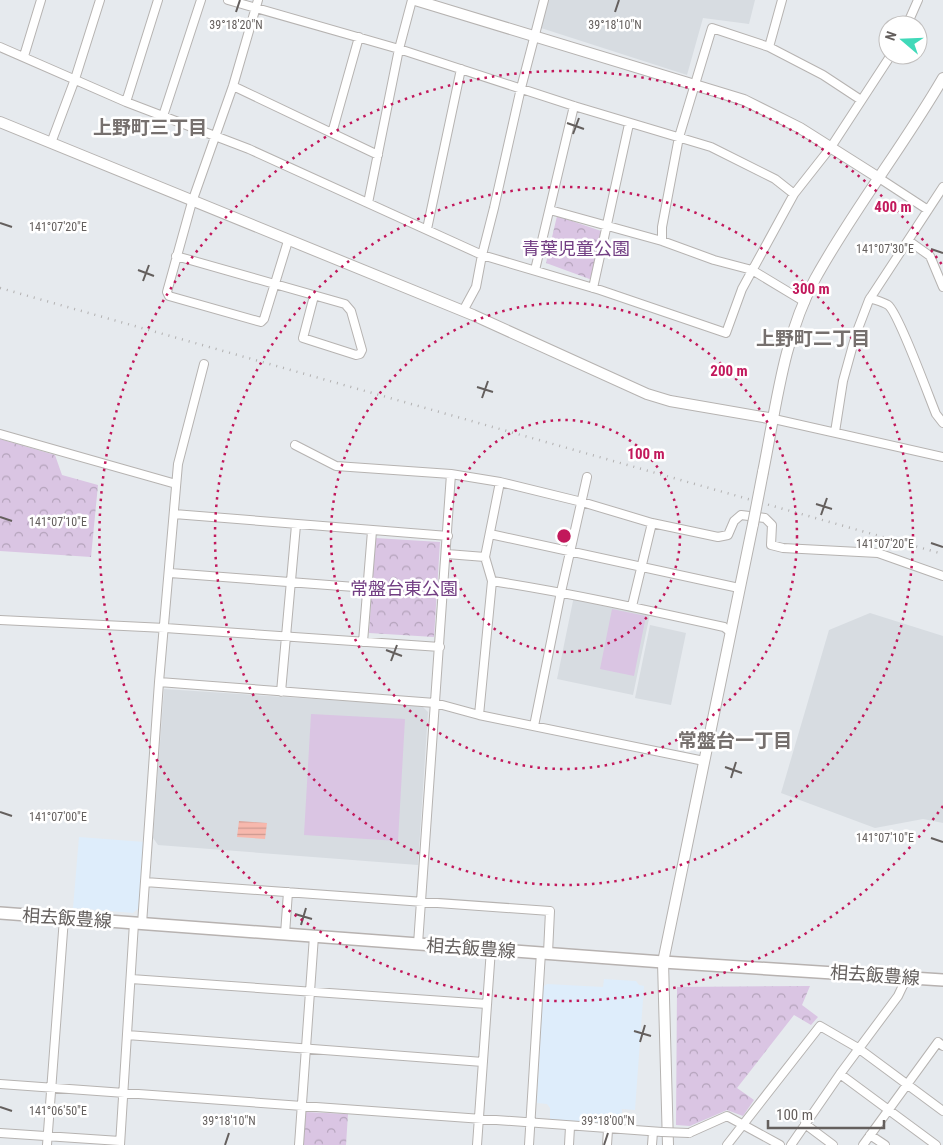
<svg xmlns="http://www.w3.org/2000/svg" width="943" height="1145" font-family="'Roboto Condensed','Noto Sans JP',sans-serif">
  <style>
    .commercial { fill: #deedfb }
    .education { fill: #d7dce1 }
    .grass { fill: #dac5e3 }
    .park { fill: url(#park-crowns) }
    .water { fill: url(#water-rules) }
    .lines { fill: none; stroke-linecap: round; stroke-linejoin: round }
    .minor-casing { stroke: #b6b3b1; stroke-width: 10 }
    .tertiary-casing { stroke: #b6b3b1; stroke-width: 12 }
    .secondary-casing { stroke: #b7b2b0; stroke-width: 14 }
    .minor { stroke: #fff; stroke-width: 8 }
    .tertiary { stroke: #fff; stroke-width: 10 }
    .secondary { stroke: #fff; stroke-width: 11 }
    .rail { stroke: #b2b1b1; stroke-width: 2.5; stroke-dasharray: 1 6; stroke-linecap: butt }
    .minor-bridge-casing { stroke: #b6b3b1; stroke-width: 10; stroke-linecap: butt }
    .tertiary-bridge-casing { stroke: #b6b3b1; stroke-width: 12; stroke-linecap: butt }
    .minor-bridge { stroke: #fff; stroke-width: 8 }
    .tertiary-bridge { stroke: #fff; stroke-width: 10 }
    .ticks { fill: none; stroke: #645f5d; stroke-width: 2 }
    .ring { fill: none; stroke: #c2185b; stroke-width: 2.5; stroke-dasharray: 2.5 5 }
    .labels { text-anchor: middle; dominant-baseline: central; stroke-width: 5; stroke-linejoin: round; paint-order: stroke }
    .park-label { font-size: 18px; fill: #723e83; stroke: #fff }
    .street-label { font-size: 18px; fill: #645f5d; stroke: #fff }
    .neighbourhood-label { font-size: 19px; font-weight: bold; fill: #76706e; stroke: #fff }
    .ticks-label { font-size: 12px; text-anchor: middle; fill: #645f5d; stroke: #fff; stroke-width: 5; stroke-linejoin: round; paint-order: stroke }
    .centre { fill: #c2185b; stroke: #fff; stroke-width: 2.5 }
    .ring-label { font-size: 15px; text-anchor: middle; font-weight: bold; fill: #c2185b; stroke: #fff; stroke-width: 5; stroke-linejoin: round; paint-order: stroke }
  </style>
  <defs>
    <pattern id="park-crowns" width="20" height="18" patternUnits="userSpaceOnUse" patternTransform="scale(1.25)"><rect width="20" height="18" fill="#dac5e3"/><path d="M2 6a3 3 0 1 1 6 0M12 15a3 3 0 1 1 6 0" fill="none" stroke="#b4a3bb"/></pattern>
    <pattern id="water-rules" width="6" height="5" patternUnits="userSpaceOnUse" patternTransform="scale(1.25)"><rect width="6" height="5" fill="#f7b8ad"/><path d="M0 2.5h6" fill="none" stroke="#cc9990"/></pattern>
  </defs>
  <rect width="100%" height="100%" fill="#e6eaee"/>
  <path class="commercial" d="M79,837L145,842L140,907L133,913L73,908Z
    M604,979L636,981L639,985L644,986L635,1110L622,1109L621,1121L618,1124L550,1119V1108L547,1104L537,1103L543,987L547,984L603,987Z"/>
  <path class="education" d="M548,0H755L749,24L703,18L687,75L541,28Z
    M574,596L650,614L633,695L557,679Z
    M870,613L943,636V823L923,819L875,828L781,793L829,630Z
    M650,625L686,633L671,705L635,698Z
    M164,689L422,706L428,712L418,865L158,845L153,838Z"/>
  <path class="grass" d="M612,609L646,616L634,676L600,669Z
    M311,714L405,719L398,841L304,835Z"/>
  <path class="park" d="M557,216L607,233L595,281L546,263Z
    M0,439L55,455L62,475L98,485L91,557L0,551Z
    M375,538L440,542L434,637L369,633Z
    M810,986L802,1005L818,1017L811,1025L794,1015L737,1088L754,1100L743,1116L727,1110L690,1126L676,1125L677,987Z
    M305,1112L348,1114L346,1145H302Z"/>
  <path class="water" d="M239,821L267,823L265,839L237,837Z"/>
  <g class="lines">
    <defs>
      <path id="minor" d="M228,0L399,49L574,106L711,147L775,179L794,194
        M258,0L233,86L192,202L167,292L169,296L261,322L264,319L288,241
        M907,25L918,0
        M0,47L126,102L249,149L482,255L600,290L726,333L742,289L794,194L831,147L891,55
        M769,47L782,0
        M24,56L41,0
        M233,86L378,155
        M126,102L158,0
        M163,116L201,0
        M332,133L359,37
        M51,143L75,79L100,0
        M879,178L928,210
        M368,203L399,49L412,0
        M550,210L662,241L714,260L752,270L805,302
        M427,229L461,69
        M662,241V227L679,137L712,28L769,47L823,75L861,100
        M909,241L930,256L943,287
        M176,256L345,304L351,311L362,350L360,354L356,355L303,338L314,296
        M535,270L574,106
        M593,288L629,124
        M870,298C875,300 883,302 888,305C898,312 929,397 936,414L943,423
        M463,311L476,287L482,255L494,208L521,88L544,0
        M774,419L943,457
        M835,432L843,381L856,334L869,300L943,187
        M0,434L176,484
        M295,445L336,466L451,474L500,482L582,502L652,523L718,537L728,535L734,521L741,515L765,518L772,525L771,545L783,548L878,553L943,576
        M174,514L448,536
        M490,534L739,588
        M447,554L485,557
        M170,573L368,588
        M492,581C570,593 647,610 724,627L729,631
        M632,606L652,523
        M0,620L165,628L440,647
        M363,642L372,531
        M159,682L435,703L479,715L704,761
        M281,692L296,525
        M479,715L492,581L485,557L500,482
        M534,726L561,592L587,477
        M145,882L550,911L548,953
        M142,924L159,682L178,464L204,364
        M285,934L288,892
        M418,944L451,474
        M131,979L487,1004
        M127,1035L483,1062
        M840,1074L936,1145
        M0,1084L662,1132
        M805,1124L833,1145
        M0,1133L120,1141
        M689,1133L727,1116L780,1145
        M870,1135L885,1145
        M47,1145L64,918
        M120,1145L134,923
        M299,1145L314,936
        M477,1145L491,949
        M529,1145L541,952
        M569,1145L570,1127
        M607,1145L608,1130
        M652,1145L653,1132
        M727,1145L820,1026L858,1048L943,1111
        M791,1145L840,1074L898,996L907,977
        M863,1145L938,1042L943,1046"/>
      <path id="tertiary" d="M415,0L744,100L800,128L879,178
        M0,122L473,315L647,394L670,401L774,419
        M763,472C776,408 783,338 815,279C853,210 903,147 943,78
        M668,1145L663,962L753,524"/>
      <path id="secondary" d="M0,913L663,962L943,980"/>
    </defs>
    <use href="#minor" class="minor-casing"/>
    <use href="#tertiary" class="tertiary-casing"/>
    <use href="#secondary" class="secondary-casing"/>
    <use href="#minor" class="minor"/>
    <use href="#tertiary" class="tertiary"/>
    <use href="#secondary" class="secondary"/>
    <path class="rail" d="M0,288L943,554"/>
    <defs>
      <path id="minor-bridge" d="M662,1132L689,1133"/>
      <path id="tertiary-bridge" d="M753,524L763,472"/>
    </defs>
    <use href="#minor-bridge" class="minor-bridge-casing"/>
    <use href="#tertiary-bridge" class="tertiary-bridge-casing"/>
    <use href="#minor-bridge" class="minor-bridge"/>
    <use href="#tertiary-bridge" class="tertiary-bridge"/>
  </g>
  <path class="ticks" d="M236,12L240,0M615,12L619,0M567,123L584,129M573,134L579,118M0,223L12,227M931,249L943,253M138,270L154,276M143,281L149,265M477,387L493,392M482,398L488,381M816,504L832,509M821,515L827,498M0,517L12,521M931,543L943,547M386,650L402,656M391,661L397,645M725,767L742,773M731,778L736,762M0,812L12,816M931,838L943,842M295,914L312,919M301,925L306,908M634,1031L651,1036M640,1042L645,1025M0,1107L12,1111M225,1145L229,1133M604,1145L608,1133"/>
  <g class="ring">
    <circle cx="564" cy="536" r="116"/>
    <circle cx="564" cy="536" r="233"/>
    <circle cx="564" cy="536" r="349"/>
    <path d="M943 806A465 465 0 1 1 943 266"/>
  </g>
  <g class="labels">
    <g class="park-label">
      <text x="576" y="248">青葉児童公園</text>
      <text x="404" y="588">常盤台東公園</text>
    </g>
    <g class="street-label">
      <text transform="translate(67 918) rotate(4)">相去飯豊線</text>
      <text transform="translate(471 948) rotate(4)">相去飯豊線</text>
      <text transform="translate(875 975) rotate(4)">相去飯豊線</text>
    </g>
    <g class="neighbourhood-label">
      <text x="150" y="127">上野町三丁目</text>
      <text x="813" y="338">上野町二丁目</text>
      <text x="735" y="740">常盤台一丁目</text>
    </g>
  </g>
  <g class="ticks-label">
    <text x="236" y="29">39°18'20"N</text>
    <text x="615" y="29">39°18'10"N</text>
    <text x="58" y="231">141°07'20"E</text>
    <text x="885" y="253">141°07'30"E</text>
    <text x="58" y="526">141°07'10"E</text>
    <text x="885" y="548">141°07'20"E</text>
    <text x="58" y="821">141°07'00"E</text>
    <text x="885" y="842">141°07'10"E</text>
    <text x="58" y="1115">141°06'50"E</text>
    <text x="229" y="1125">39°18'10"N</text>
    <text x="608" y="1125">39°18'00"N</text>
  </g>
  <circle cx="564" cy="536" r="8" class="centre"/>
  <g class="ring-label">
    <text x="893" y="212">400 m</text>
    <text x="811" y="294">300 m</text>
    <text x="729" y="376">200 m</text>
    <text x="646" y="459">100 m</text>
  </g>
  <g transform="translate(903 40) rotate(289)"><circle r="24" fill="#ffffff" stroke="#c1bfbe"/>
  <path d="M0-4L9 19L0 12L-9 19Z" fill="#40d9b9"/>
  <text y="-8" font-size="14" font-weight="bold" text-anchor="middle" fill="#645f5d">N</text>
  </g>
  <path d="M768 1120v8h116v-8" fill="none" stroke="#645f5d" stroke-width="2.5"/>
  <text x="776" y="1120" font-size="15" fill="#645f5d" stroke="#ffffff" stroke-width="4" paint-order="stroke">100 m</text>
</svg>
